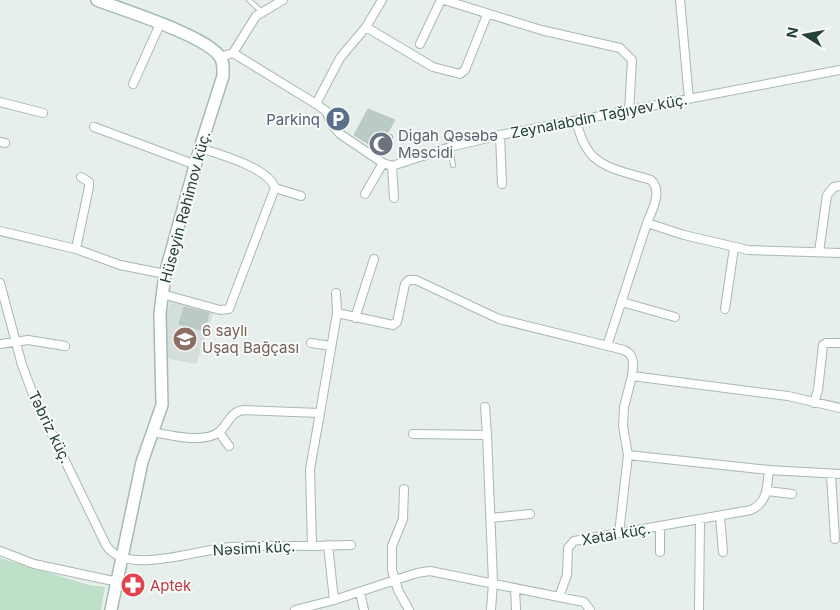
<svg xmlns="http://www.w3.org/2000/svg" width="840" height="610" font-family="Inter,sans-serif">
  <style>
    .built { fill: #d4dfda }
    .green { fill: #bfe0c8 }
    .building { fill: #bbcac4; stroke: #b8c9c2 }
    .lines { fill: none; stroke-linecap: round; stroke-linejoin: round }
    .service-casing { stroke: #a8b8b2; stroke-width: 6 }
    .minor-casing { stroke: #a8b8b2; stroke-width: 10 }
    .secondary-casing { stroke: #a4bbb3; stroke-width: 14 }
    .service { stroke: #fff; stroke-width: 4 }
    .minor { stroke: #fff; stroke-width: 8 }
    .secondary { stroke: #fff; stroke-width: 11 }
    .labels { text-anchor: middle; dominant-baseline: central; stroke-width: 4; stroke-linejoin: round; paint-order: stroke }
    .street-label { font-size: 15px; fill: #24423a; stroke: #f7fbf9 }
    .service-label { font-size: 15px; fill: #4e5e75; stroke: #f7fbf9; text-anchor: end }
    .worship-label { font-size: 15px; fill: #5b616d; stroke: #f7fbf9; text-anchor: start }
    .education-label { font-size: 15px; fill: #785e54; stroke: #f7fbf9; text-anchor: start }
    .health-label { font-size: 15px; fill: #be3a42; stroke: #f7fbf9; text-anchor: start }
  </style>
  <rect width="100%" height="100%" fill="#e6efeb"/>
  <path class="built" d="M171,299L214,311L196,364L165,358V319Z"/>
  <path class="green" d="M0,558L89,585L105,587L101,610H0Z"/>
  <path class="building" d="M368,109L395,120L378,150L354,135Z
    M184,307L209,313L205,331L179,324Z"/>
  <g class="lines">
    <defs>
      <path id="service" d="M249,0L262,12
        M450,147L453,165
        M376,159L390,137"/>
      <path id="minor" d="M444,0L541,30L620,48L632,60L629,112
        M680,0L689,99
        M366,27L433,67L460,74L465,70L487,15
        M420,44L441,0
        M233,53L256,16L283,0
        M220,57L233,53L316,104L326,111L334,127L340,134L383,163L392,166L450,147L500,135L840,70
        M133,84L160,24
        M0,102L43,113
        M316,104L340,58L366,27L382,0
        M576,121C579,130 581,140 586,147C597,169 630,173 651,180C663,192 652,210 647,223L684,235L748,250L840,253
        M94,127L196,165
        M500,135L502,184
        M0,142L5,143
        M392,166L394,198
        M275,188L301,196
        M365,194L383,163
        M0,231L76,249L120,265L165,274
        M76,249L89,187V182L81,177
        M819,252L827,195L834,187L840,186
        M0,283L22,365L34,397L106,545C125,577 199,549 231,547C258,545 285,546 312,546L310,469L320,413
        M336,293L337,313
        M162,294L220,310L229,309L275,188C269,168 219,154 200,148
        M622,302L675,317
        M725,309L734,248
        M355,318L374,259
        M311,343L331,346
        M0,344L28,340L65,346
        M607,346L647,223
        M814,403L818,390L823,345L826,343H840
        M485,407L487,435
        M152,432C169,435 204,444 219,432C229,424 229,412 244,410L320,413L337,313L393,325L397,322L405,284L409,280H416L499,319L624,350C636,356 633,365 632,376L788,396L840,408
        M219,432L229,446
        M413,434L487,435L493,582L491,610
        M628,455L769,470
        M831,474L835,539
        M404,489L403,519L392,546V570L398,590L409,610
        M767,491L792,494
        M720,516L723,552
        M491,518L530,514
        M619,533L628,455L623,426L624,407L632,376
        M328,545L334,600
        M312,546L351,545
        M0,551L34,564L118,582
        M660,552V527
        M515,588L516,610
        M360,592L364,610
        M559,597L584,602L590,610
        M295,610L334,600L417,573L430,571L559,597L567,575L568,548L574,541L751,510C768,502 767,487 769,470L840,474
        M699,610L700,520"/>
      <path id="secondary" d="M97,0C123,10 207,36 220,57C224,63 223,69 223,76L200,148L165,274L160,313L162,405L142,462L111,610"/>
    </defs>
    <use href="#service" class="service-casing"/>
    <use href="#minor" class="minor-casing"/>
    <use href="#secondary" class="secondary-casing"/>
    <use href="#service" class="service"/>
    <use href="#minor" class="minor"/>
    <use href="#secondary" class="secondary"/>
  </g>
  <defs>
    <symbol id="parking-disc" viewBox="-11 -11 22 22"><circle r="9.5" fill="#5c6f8a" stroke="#f7fbf9"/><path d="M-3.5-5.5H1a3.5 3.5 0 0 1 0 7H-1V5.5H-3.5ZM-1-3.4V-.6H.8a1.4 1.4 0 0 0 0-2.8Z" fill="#fff"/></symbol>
    <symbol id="mosque-disc" viewBox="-11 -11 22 22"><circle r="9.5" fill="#6b7280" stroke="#f7fbf9"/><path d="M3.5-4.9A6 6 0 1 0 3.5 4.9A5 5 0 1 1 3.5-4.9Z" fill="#fff"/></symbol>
    <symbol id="school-disc" viewBox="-11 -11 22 22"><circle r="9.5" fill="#8d6e63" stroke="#f7fbf9"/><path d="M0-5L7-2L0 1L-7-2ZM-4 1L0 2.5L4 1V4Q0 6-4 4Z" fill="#fff"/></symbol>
    <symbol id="pharmacy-disc" viewBox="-11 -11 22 22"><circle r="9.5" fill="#e0444e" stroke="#f7fbf9"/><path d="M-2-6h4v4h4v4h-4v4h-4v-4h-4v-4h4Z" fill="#fff"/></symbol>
  </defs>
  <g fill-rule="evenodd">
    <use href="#parking-disc" x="324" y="105" width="28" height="28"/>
    <use href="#mosque-disc" x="367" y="130" width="28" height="28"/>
    <use href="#school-disc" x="171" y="325" width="28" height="28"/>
    <use href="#pharmacy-disc" x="119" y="571" width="28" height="28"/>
  </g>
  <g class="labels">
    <g class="street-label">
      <text transform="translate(599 116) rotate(-11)">Zeynalabdin Tağıyev küç.</text>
      <text transform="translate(185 207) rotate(-75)">Hüseyin Rəhimov küç.</text>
      <text transform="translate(50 427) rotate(64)">Təbriz küç.</text>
      <text transform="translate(616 534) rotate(-10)">Xətai küç.</text>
      <text transform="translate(254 548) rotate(-3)">Nəsimi küç.</text>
    </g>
    <g class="service-label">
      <text x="320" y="119">Parkinq</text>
    </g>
    <g class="worship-label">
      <text x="398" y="135">Digah Qəsəbə<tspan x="398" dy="17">Məscidi</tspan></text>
    </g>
    <g class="education-label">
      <text x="202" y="330">6 saylı<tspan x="202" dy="17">Uşaq Bağçası</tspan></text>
    </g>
    <g class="health-label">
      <text x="150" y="585">Aptek</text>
    </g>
  </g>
  <g transform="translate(805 35) rotate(281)" stroke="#f7fbf9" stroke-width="4" paint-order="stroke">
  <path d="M0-4L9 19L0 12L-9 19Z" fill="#24423a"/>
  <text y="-8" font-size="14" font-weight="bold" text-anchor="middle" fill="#24423a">N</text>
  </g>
</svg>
